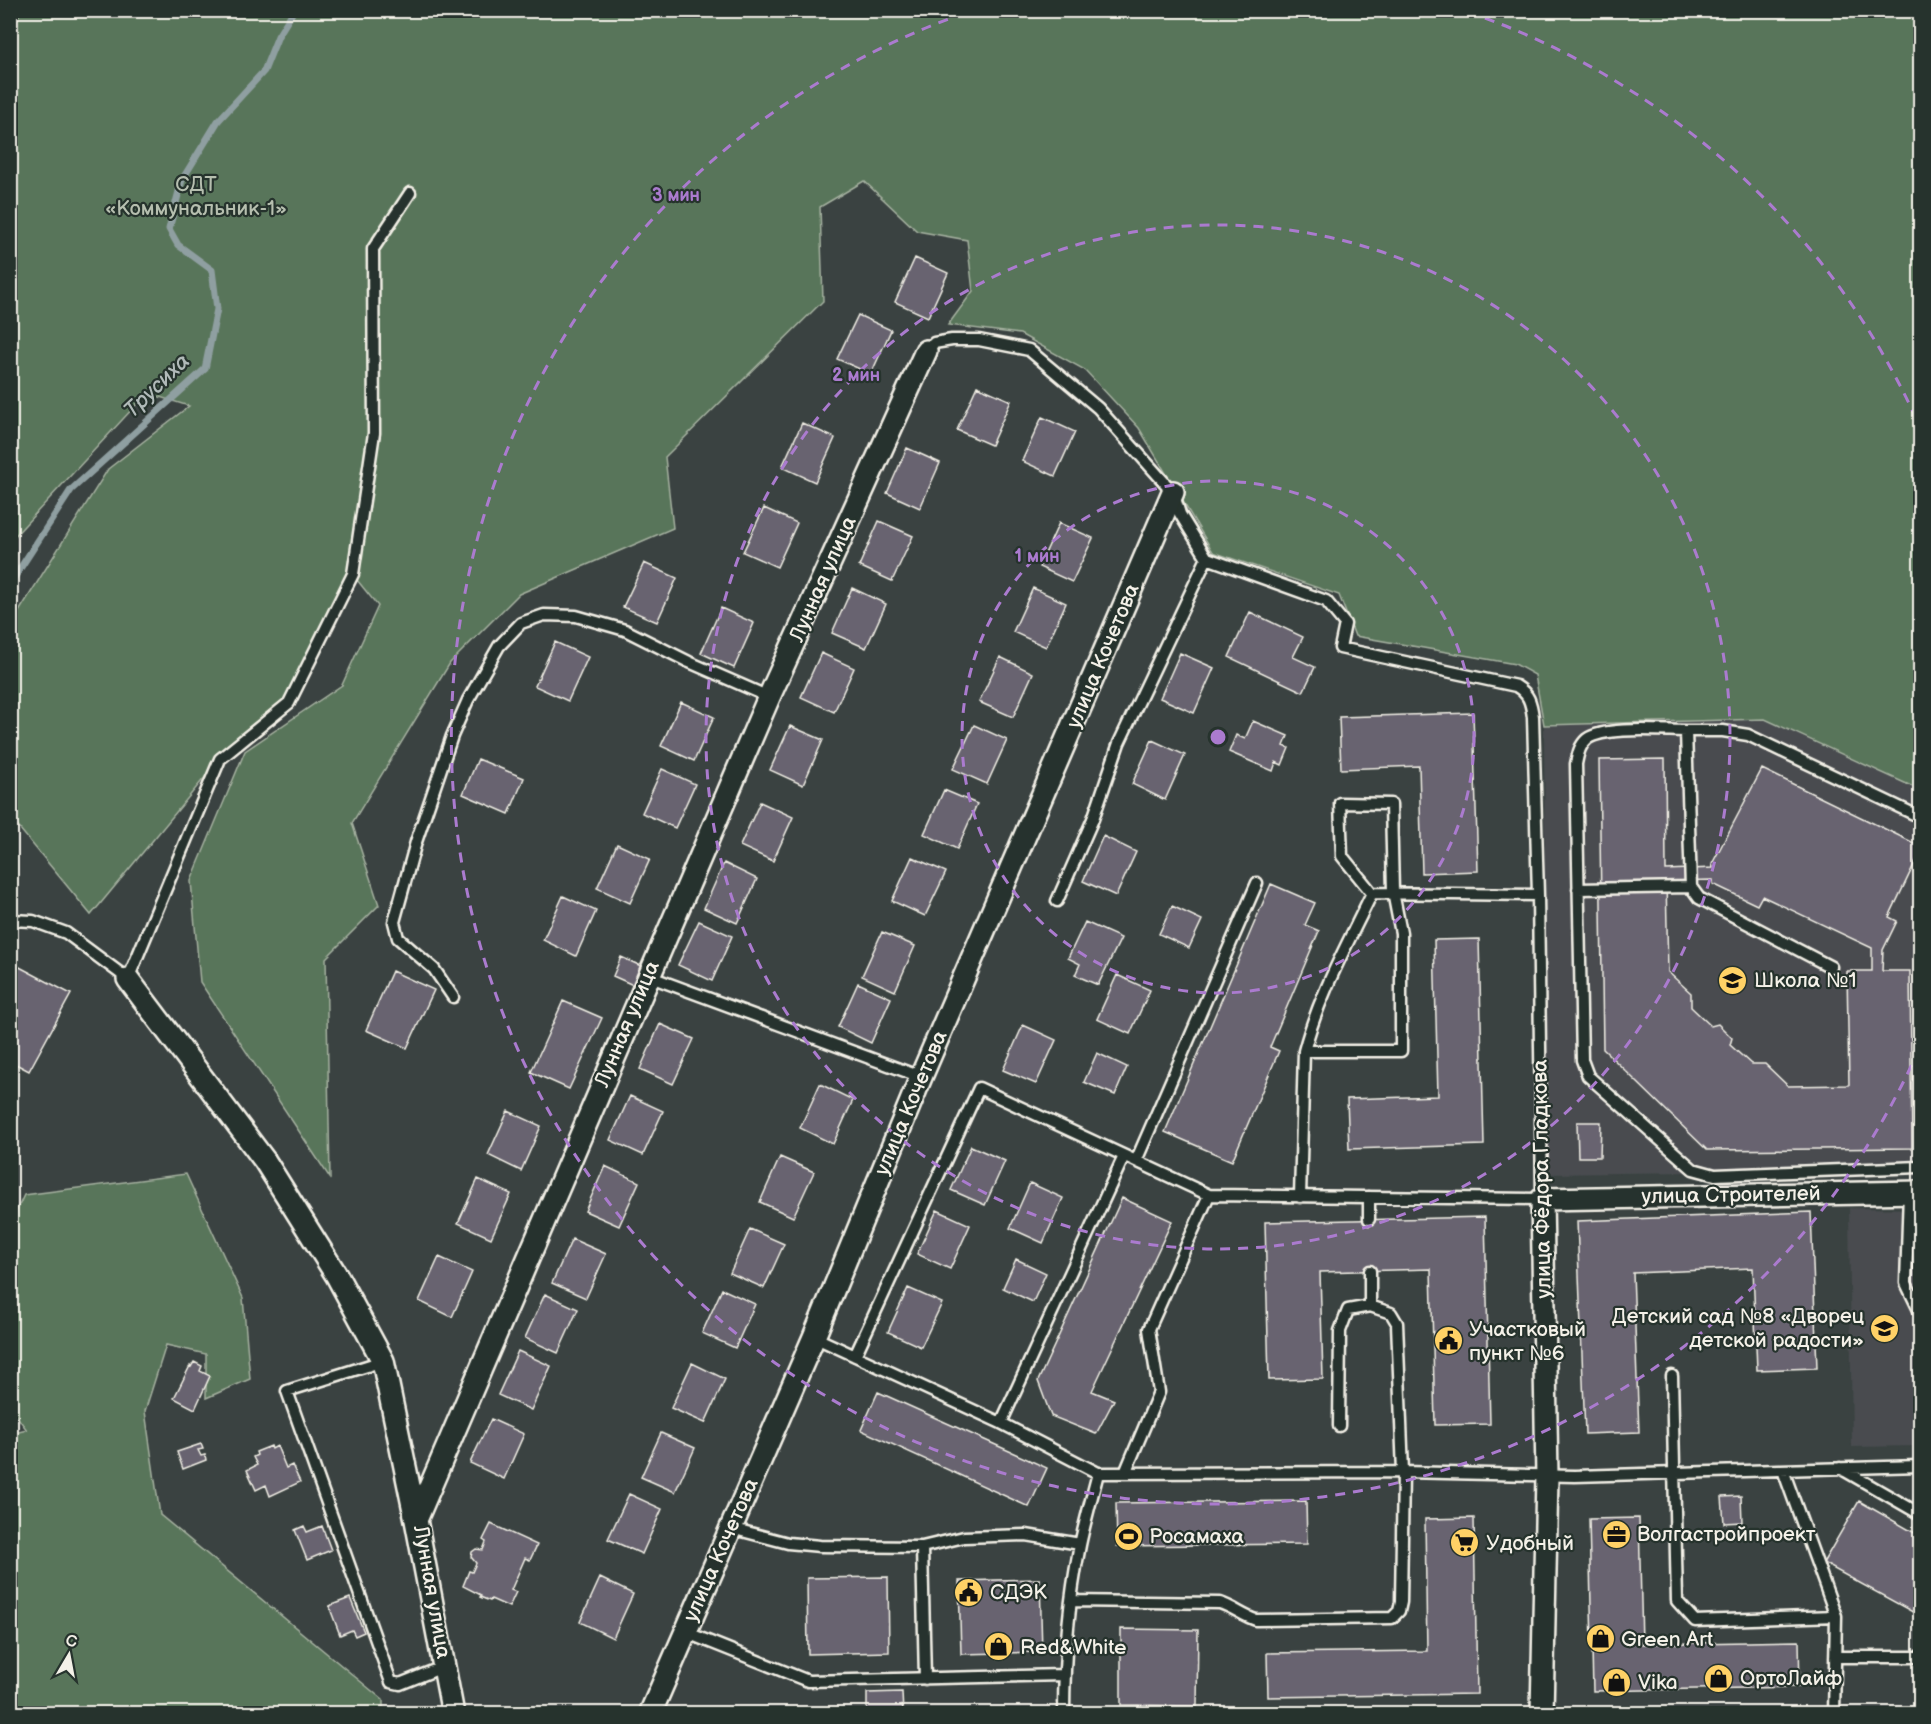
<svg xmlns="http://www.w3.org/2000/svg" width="1931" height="1724" font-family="'Balsamiq Sans',sans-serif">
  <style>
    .built { fill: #484c4f }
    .green { fill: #59745a; stroke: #a6b2a1; stroke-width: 1.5 }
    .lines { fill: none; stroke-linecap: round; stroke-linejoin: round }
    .stream { stroke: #8f9fa1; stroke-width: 7 }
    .building { fill: #67646f; stroke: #f4f1e8; stroke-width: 1.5; fill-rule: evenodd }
    .lane-casing { stroke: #f4f1e8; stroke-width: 15 }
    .street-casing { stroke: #f4f1e8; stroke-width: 26 }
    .lane { stroke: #26332d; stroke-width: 10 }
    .street { stroke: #26332d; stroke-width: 21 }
    .ring { fill: none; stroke: #ab7bcf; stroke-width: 3; stroke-dasharray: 10 8 }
    .labels { text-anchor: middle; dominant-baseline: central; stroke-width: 4.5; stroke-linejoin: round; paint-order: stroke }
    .park-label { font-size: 21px; fill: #b6bfaf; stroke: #26332d }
    .street-label { font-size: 21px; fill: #f4f1e8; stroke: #26332d }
    .poi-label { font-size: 21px; fill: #f4f1e8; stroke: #26332d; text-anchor: start }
    .water-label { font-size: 22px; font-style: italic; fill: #b1bab9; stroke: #26332d }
    .centre { fill: #ab7bcf; stroke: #26332d; stroke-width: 3 }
    .ring-label { font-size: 18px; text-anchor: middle; font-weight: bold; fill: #ab7bcf; stroke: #26332d; stroke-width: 4.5; stroke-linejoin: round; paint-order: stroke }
  </style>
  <rect width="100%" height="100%" fill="#3a4241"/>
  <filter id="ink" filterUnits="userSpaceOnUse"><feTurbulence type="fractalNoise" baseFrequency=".0167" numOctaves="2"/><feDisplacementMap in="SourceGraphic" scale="12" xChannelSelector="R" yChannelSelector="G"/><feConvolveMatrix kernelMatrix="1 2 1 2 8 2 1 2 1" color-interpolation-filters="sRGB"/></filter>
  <g filter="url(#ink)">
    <path class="built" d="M1765,719L1920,790V1169L1547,1174L1544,725Z
      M1849,1208L1920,1209V1446L1852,1447Z"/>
    <path class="green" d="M11,11H1920V790L1765,719L1544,725L1535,675L1515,664L1355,636L1339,595L1213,552L1139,428L1085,370L1020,334L948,325L973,291L967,240L917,231L864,181L820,207L823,301L665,457L673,528L519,594L450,663L352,823L379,905L326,958L330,1178L200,982L191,881L245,751L342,685L378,606L353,575L289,703L220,759L91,915L15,823L10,738V626L108,469L189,406L147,393L11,540Z
      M186,1174L243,1298L250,1379L206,1398V1354L166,1345L145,1411L160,1515L383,1700V1713H11L10,1434L27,1430L10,1407L11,1223L24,1195Z"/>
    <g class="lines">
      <path class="stream" d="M10,584L71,490L205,369L217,309L212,270L178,245L169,229L182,180L218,121L264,71L278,36L294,10"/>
    </g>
    <path class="building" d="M915,258L948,273L928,317L895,302Z
      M858,315L891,330L871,374L837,359Z
      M977,386L1011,401L991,445L957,430Z
      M1042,417L1075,432L1055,476L1022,461Z
      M802,423L835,438L815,482L782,467Z
      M907,448L940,463L920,508L887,493Z
      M764,508L797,523L777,567L743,552Z
      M879,521L913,536L892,581L859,566Z
      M1059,523L1093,538L1072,582L1039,567Z
      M644,563L677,578L657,622L623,607Z
      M852,588L886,604L866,648L832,633Z
      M1033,588L1066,603L1046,647L1013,632Z
      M721,608L754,623L734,668L701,653Z
      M1250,612L1303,637L1293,657L1315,667L1303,692L1229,657Z
      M555,642L588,657L568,701L535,686Z
      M821,653L854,668L834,712L801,697Z
      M1180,653L1214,668L1194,713L1160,698Z
      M1000,657L1033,673L1013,717L979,702Z
      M681,702L714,717L694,761L661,746Z
      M1473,713L1478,871L1422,873L1419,766L1341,769L1339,717Z
      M1253,721L1288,736L1284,746L1289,748L1282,765L1276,762L1273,771L1229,752L1236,735L1245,739Z
      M974,725L1007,740L987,784L953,769Z
      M790,726L823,740L803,785L770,770Z
      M1152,740L1185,755L1165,800L1132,784Z
      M478,759L524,778L509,814L463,794Z
      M1665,759L1666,870L1713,868L1712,864L1762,769L1920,846V852L1889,917L1897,921L1883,950L1882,971H1910L1912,1148L1707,1150L1603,1049L1599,760ZM1713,880V884L1757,905L1762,896L1872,948V971H1847L1849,1085L1788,1086L1765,1064H1751L1730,1045L1732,1038L1718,1024L1711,1026L1691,1007V993L1668,972L1666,881Z
      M662,769L695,784L675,828L642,813Z
      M944,790L977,804L957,849L924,834Z
      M760,802L793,817L773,861L740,846Z
      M1103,836L1136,852L1116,896L1083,881Z
      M617,844L650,859L630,903L597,888Z
      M912,857L946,872L925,916L892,901Z
      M724,863L757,879L737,923L704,908Z
      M1271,884L1315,903L1305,925L1319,931L1270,1047L1279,1051L1232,1161L1165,1132Z
      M563,896L596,911L576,956L543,940Z
      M1172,906L1202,920L1189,948L1159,934Z
      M699,921L732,936L712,981L678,965Z
      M1085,922L1121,938L1098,985L1075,975L1080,964L1068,958Z
      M882,932L915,946L895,991L862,976Z
      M1479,939L1484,1145L1349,1149L1347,1099L1438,1096L1434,940Z
      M621,957L641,966L633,985L613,976Z
      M10,962L71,994L29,1071L10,1061Z
      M392,971L434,990L407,1048L366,1030Z
      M1117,975L1150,990L1130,1034L1097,1019Z
      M858,983L891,998L871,1043L838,1027Z
      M563,1001L602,1018L569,1089L531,1072Z
      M660,1024L694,1039L673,1084L640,1069Z
      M1023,1025L1056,1040L1036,1084L1003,1070Z
      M1097,1053L1127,1067L1115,1095L1084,1082Z
      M820,1084L853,1100L833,1144L800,1128Z
      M630,1096L663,1111L643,1155L610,1140Z
      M508,1111L541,1126L521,1171L488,1155Z
      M1577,1122H1601L1600,1157H1578Z
      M971,1146L1005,1161L985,1205L951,1190Z
      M780,1157L814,1172L793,1217L760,1202Z
      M605,1166L639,1182L619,1226L585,1211Z
      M478,1179L511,1194L491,1238L458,1223Z
      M1030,1183L1063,1198L1043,1243L1010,1228Z
      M1122,1198L1172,1221L1092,1391L1114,1400L1096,1434L1051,1416L1038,1381Z
      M937,1210L970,1225L950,1269L917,1254Z
      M1811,1212L1817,1368L1757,1370L1753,1268L1633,1273L1639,1432L1585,1434L1577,1221Z
      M1485,1217L1490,1424L1435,1425L1431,1269L1320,1272L1323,1379L1269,1380L1265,1222Z
      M750,1229L784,1244L764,1288L730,1273Z
      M572,1239L606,1254L586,1298L552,1283Z
      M439,1257L472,1272L452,1317L419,1301Z
      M1016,1259L1046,1273L1033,1302L1003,1288Z
      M908,1288L942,1303L921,1347L888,1332Z
      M722,1289L755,1304L735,1348L702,1333Z
      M545,1294L578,1309L558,1353L525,1338Z
      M518,1351L551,1366L531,1410L498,1395Z
      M194,1362L202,1366L200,1371L210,1376L195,1409L174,1398L190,1366L191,1367Z
      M692,1363L725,1379L705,1423L671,1408Z
      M878,1392L1047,1468L1029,1507L861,1430Z
      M491,1419L524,1434L504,1479L470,1463Z
      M661,1433L695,1448L675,1492L641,1477Z
      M201,1444L203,1449L198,1450L201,1456L205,1455L206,1460L183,1469L177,1452Z
      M271,1446L272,1449L277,1446L286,1468L292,1465L300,1482L270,1496L266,1485L256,1490L247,1470L257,1465L253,1457L257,1455L256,1452Z
      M629,1494L662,1509L642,1554L608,1539Z
      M1741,1496L1742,1522L1724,1523L1722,1497Z
      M1306,1501L1307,1544L1117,1546L1116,1503Z
      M1859,1501L1920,1536V1616L1823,1563Z
      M1474,1518L1477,1694L1268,1697L1267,1653L1427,1651L1425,1519Z
      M1639,1518L1642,1644L1799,1641L1800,1687L1593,1691L1589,1519Z
      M491,1524L537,1545L530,1560L525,1558L511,1590L516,1592L509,1607L491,1599L490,1601L480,1597L481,1595L463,1586L469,1571L472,1572L476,1563L471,1557L472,1552L476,1549L483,1550L486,1542L483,1540Z
      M304,1526L307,1532L322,1526L331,1550L307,1560L295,1530Z
      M888,1577L889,1652L808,1654L807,1578Z
      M600,1578L633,1594L613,1638L580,1622Z
      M1040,1579L1042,1652L961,1654L959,1581Z
      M350,1598L364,1632L355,1636L352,1630L340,1635L329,1606Z
      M1121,1629L1198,1630L1197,1706L1121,1705Z
      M902,1692L903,1714H867V1693Z"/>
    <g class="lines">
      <defs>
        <path id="lane" d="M10,14L14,10
          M1686,731C1663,731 1605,726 1587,739C1579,746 1578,755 1576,764L1582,1060L1588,1076L1693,1169L1715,1175L1920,1167
          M1691,887L1686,731H1723L1748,735L1920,817
          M1578,889L1691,887L1699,898L1831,967
          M1057,901L1093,819L1119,743L1207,558
          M10,920L33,921L66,933L128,979L220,759L289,703L353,574L374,433L373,249L410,193
          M648,976L921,1077
          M453,997L434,969L398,938L394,922L416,842L452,736L468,700L499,646L521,623L544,615L576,616L625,630L689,662L769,697
          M1304,1051C1319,995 1347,945 1372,893L1538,895
          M1136,1161L1257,883
          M1909,1192L1906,1283L1920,1312
          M1300,1197L1304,1051H1401V933L1393,892L1391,804L1340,803L1342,856L1372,893
          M1369,1197V1219
          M1370,1271V1306
          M814,1337L1001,1423L1098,1473L1403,1472L1575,1476L1920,1466
          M855,1356L979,1088L1209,1195L1542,1199L1538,895L1533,717C1531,702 1529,694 1516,686L1340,648L1345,624L1326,601L1207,558L1180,514L1173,492L1098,408L1029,350L979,340H952L934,343L926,351
          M383,1361L287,1391L391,1682L400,1684L445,1666
          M1672,1376L1677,1601L1695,1621L1836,1616
          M1001,1423L1124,1156
          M1840,1468L1920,1514
          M1783,1470L1836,1616L1834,1714
          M1125,1473L1159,1392L1149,1329L1209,1195
          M731,1528L788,1543L820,1546L922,1547L964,1537L1026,1535L1080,1544
          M922,1547L925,1679
          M1071,1601L1220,1603C1233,1607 1243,1616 1256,1620L1392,1618L1399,1611L1401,1602L1403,1472L1397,1323L1391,1313L1370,1306L1348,1310L1340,1331L1339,1426
          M685,1632L808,1681L1064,1675
          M1835,1657H1920
          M1064,1714C1064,1657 1069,1600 1080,1545C1085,1521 1092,1497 1098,1473"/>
        <path id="street" d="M128,979L265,1161L337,1276L383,1361L416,1520
          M453,1714L416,1520L769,697L926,351
          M650,1714L814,1337L921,1077L1173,492
          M1542,1714L1547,1476L1542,1199L1920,1192"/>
      </defs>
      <use href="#lane" class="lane-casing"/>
      <use href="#street" class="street-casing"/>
      <use href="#lane" class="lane"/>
      <use href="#street" class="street"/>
    </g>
  </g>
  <g class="ring">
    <circle cx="1218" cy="737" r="256"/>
    <circle cx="1218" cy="737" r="512"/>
    <path d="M1919 1049A767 767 0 1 1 968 12M1468 12A767 767 0 0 1 1919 425"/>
  </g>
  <defs>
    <symbol id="school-disc" viewBox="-11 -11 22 22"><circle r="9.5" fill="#ffd166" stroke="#26332d"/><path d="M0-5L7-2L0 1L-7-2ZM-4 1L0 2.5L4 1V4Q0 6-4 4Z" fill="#111"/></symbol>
    <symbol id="civic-disc" viewBox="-11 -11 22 22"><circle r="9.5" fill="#ffd166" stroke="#26332d"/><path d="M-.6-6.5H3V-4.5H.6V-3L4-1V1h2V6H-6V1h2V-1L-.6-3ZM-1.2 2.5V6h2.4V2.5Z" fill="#111"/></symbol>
    <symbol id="office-disc" viewBox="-11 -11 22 22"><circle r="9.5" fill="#ffd166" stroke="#26332d"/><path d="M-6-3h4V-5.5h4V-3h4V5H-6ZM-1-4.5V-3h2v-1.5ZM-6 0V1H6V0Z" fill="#111"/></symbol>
    <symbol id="stadium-disc" viewBox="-11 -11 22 22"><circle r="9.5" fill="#ffd166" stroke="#26332d"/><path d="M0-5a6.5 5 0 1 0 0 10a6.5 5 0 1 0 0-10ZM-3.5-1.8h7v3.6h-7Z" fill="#111"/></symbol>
    <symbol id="supermarket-disc" viewBox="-11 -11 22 22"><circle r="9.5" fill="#ffd166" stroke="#26332d"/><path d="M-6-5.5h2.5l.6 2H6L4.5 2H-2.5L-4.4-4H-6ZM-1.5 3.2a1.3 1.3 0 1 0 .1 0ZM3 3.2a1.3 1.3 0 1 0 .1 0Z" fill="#111"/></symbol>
    <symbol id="shop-disc" viewBox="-11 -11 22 22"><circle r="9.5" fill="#ffd166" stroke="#26332d"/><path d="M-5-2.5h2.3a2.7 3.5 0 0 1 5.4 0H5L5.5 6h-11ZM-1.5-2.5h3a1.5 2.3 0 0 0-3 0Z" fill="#111"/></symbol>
  </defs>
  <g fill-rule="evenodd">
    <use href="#school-disc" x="1716" y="964" width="33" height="33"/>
    <use href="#school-disc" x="1868" y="1312" width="33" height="33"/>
    <use href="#civic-disc" x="1432" y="1324" width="33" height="33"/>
    <use href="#office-disc" x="1600" y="1518" width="33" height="33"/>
    <use href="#stadium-disc" x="1112" y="1520" width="33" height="33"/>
    <use href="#supermarket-disc" x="1448" y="1526" width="33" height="33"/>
    <use href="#civic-disc" x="952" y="1576" width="33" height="33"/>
    <use href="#shop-disc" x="1584" y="1622" width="33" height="33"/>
    <use href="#shop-disc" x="982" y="1630" width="33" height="33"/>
    <use href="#shop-disc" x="1702" y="1662" width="33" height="33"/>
    <use href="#shop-disc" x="1600" y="1666" width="33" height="33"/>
  </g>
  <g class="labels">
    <g class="park-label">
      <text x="196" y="184">СДТ<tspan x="196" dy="24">«Коммунальник-1»</tspan></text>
    </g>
    <g class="street-label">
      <text transform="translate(823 579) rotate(-66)">Лунная улица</text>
      <text transform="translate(1103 656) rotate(-67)">улица Кочетова</text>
      <text transform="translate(627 1024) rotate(-67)">Лунная улица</text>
      <text transform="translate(911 1103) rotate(-67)">улица Кочетова</text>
      <text transform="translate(1542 1179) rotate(-91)">улица Фёдора Гладкова</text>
      <text transform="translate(1731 1195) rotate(-1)">улица Строителей</text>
      <text transform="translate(721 1550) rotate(-66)">улица Кочетова</text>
      <text transform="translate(432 1592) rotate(80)">Лунная улица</text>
    </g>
    <g class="poi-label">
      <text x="1754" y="980">Школа №1</text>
      <text x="1864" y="1316" text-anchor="end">Детский сад №8 «Дворец<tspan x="1864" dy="24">детской радости»</tspan></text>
      <text x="1469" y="1329">Участковый<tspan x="1469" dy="24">пункт №6</tspan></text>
      <text x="1637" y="1534">Волгастройпроект</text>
      <text x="1149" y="1536">Росамаха</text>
      <text x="1486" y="1543">Удобный</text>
      <text x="990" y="1592">СДЭК</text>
      <text x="1621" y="1639">Green Art</text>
      <text x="1020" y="1647">Red&amp;White</text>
      <text x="1740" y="1678">ОртоЛайф</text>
      <text x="1638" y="1682">Vika</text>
    </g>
    <g class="water-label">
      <text transform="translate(157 386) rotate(-44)">Трусиха</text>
    </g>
  </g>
  <circle cx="1218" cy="737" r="9" class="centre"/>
  <g class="ring-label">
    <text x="676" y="201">3 мин</text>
    <text x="856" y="381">2 мин</text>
    <text x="1037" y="562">1 мин</text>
  </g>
  <rect width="1931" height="1724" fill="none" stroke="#26332d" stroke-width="36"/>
  <rect x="18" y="18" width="1895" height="1688" fill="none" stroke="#f4f1e8" stroke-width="2" filter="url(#ink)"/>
  <g transform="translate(69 1655) rotate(10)" stroke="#26332d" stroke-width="4.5" paint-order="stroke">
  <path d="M0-4.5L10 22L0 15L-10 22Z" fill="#f4f1e8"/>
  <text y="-9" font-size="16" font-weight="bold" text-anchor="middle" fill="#f4f1e8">С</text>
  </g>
</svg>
